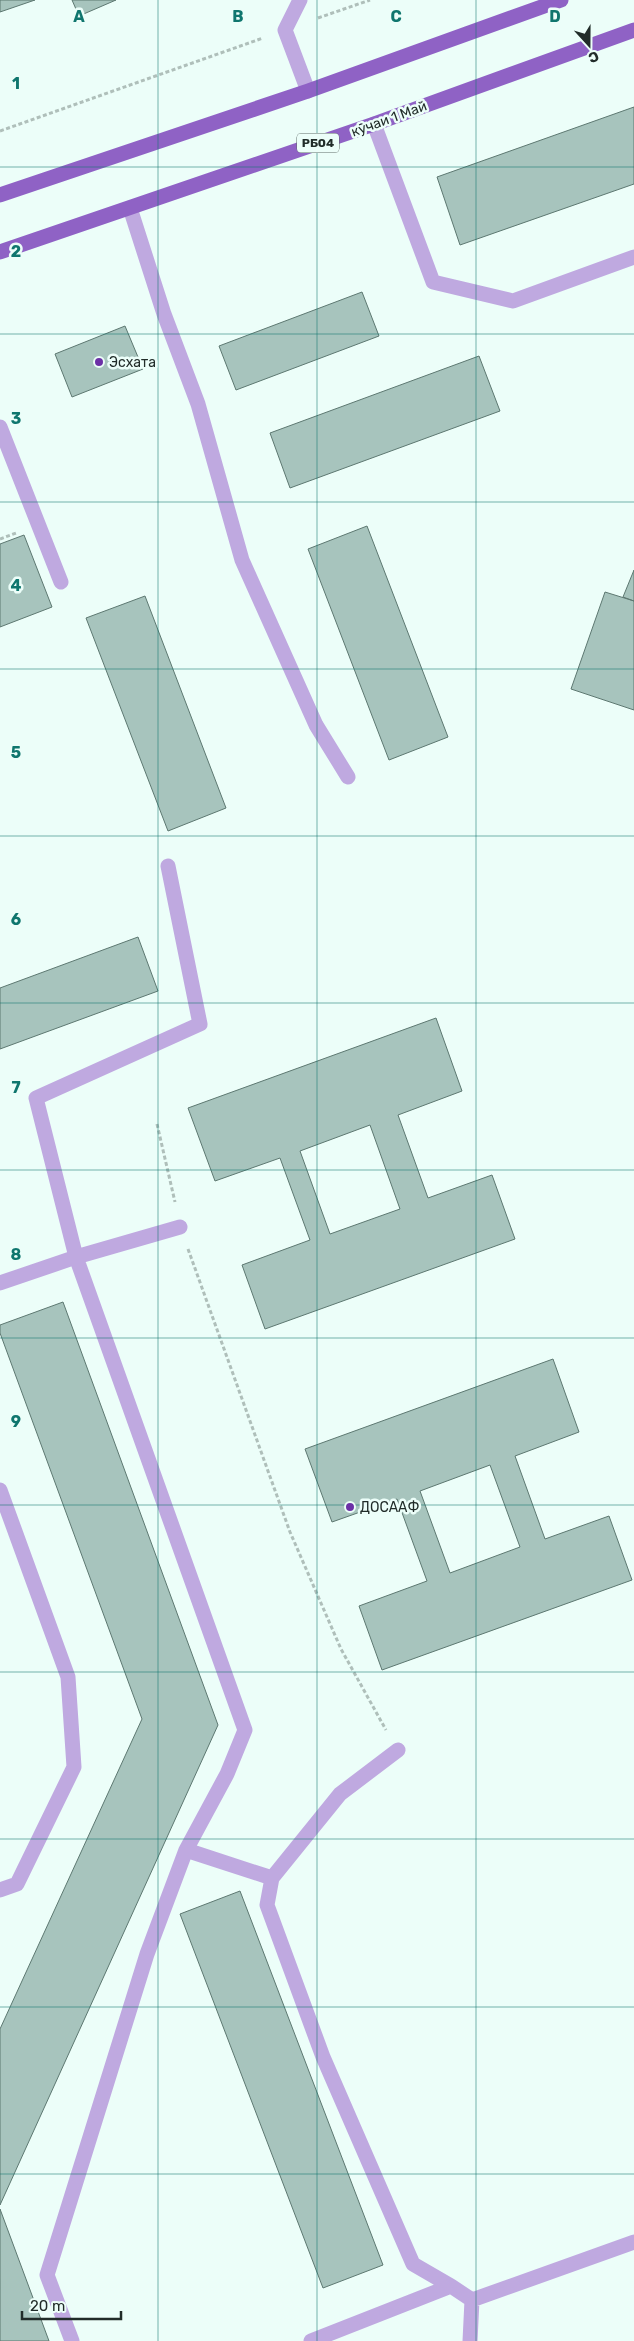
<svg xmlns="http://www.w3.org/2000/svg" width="634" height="2341" font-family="Rubik,sans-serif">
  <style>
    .building { fill: #a7c4bd; stroke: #5d7871; fill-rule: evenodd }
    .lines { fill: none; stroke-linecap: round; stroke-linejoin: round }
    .path { stroke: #afbfba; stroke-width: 3; stroke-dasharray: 4 2.5; stroke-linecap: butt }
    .lane { stroke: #bfa9e0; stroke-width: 15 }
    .street { stroke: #bfa9e0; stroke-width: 15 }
    .primary { stroke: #8f62c5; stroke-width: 15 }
    .grid { fill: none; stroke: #0f766e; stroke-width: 1; stroke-opacity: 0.55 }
    .poi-dot { fill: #6c30a6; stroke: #ecfef9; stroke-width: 2 }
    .labels { text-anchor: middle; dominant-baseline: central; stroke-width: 5; stroke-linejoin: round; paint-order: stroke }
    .shield { fill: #ecfef9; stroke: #5e6b67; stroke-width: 1 }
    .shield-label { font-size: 12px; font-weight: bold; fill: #212c29 }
    .street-label { font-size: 14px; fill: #212c29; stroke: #ecfef9 }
    .poi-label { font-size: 14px; fill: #212c29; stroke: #ecfef9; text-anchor: start }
    .grid-label { font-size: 16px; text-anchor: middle; font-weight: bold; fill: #0f766e; stroke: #ecfef9; stroke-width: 5; stroke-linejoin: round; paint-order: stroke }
  </style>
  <rect width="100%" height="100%" fill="#ecfef9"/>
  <path class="building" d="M0,0H35L0,12Z
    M72,0H116L79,16Z
    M634,107V184L460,245L437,177Z
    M362,292L379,336L236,390L219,346Z
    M125,326L143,369L72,397L55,354Z
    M479,356L500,411L290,488L270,433Z
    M367,526L448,737L389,760L308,549Z
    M24,535L52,607L0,627V544Z
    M634,570V601L623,597Z
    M605,592L634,601V710L571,689Z
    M145,596L226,808L168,831L86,618Z
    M138,937L158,991L0,1049V988Z
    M436,1018L462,1091L398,1115L428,1198L492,1175L515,1239L265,1329L242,1265L310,1240L280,1158L215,1181L188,1108ZM370,1125L400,1209L330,1234L300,1151Z
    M63,1302L218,1725L0,2205V2029L142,1719L0,1333V1325Z
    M553,1359L579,1432L515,1456L545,1539L609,1516L632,1580L382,1670L359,1606L427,1581L397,1499L332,1522L305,1449ZM490,1465L520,1547L450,1573L420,1491Z
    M240,1891L383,2265L323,2288L180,1914Z
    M0,2209L49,2341H0Z"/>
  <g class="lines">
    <path class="path" d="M318,18L370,0
      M0,131L263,38
      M0,539L16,533
      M157,1124L175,1202
      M188,1249L290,1532L341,1649L386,1730"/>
    <path class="lane" d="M300,0L285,30L308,91"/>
    <path class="street" d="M374,124L433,282L513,301L634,257
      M130,208L164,314L198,404L242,560L316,725L348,777
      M0,427L61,582
      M0,1283L76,1257L180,1227
      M0,1490L68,1677L74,1767L17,1884L0,1890
      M398,1750L340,1794L272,1878L267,1905L323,2057L413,2264L451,2286
      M186,1850L272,1878
      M72,2341L47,2275L147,1954L186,1850L227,1774L245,1730L76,1257L36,1098L200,1024L168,866
      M311,2341L451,2286L472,2300L634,2242
      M470,2341L472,2300"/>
    <path class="primary" d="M0,195L308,91L561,0
      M0,252L374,124L634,30"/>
  </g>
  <path class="grid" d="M158,0V2341M317,0V2341M476,0V2341M0,167H634M0,334H634M0,502H634M0,669H634M0,836H634M0,1003H634M0,1170H634M0,1338H634M0,1505H634M0,1672H634M0,1839H634M0,2007H634M0,2174H634"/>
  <g class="poi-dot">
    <circle cx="99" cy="362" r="5"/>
    <circle cx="350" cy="1507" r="5"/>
  </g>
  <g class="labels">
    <rect class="shield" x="297" y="133.5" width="42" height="19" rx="4"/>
    <g class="shield-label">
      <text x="318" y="143">РБ04</text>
    </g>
    <g class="street-label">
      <text transform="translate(389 119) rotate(-20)">кӯчаи 1 Май</text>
    </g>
    <g class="poi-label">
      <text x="109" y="362">Эсхата</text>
      <text x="360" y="1507">ДОСААФ</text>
    </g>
  </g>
  <g class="grid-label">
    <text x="79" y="22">A</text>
    <text x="238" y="22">B</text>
    <text x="396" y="22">C</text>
    <text x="555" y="22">D</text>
    <text x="16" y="89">1</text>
    <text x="16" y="257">2</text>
    <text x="16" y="424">3</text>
    <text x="16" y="591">4</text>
    <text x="16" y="758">5</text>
    <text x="16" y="925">6</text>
    <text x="16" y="1093">7</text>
    <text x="16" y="1260">8</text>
    <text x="16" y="1427">9</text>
  </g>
  <g transform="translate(589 45) rotate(159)" stroke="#ecfef9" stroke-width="4" paint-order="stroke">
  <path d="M0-4L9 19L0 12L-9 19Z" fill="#212c29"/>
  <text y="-8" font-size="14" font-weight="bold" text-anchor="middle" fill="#212c29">С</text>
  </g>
  <path d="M22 2311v8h99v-8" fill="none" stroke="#212c29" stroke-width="2.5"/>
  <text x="30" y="2311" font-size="15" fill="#212c29" stroke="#ecfef9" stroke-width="4" paint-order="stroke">20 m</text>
</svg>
